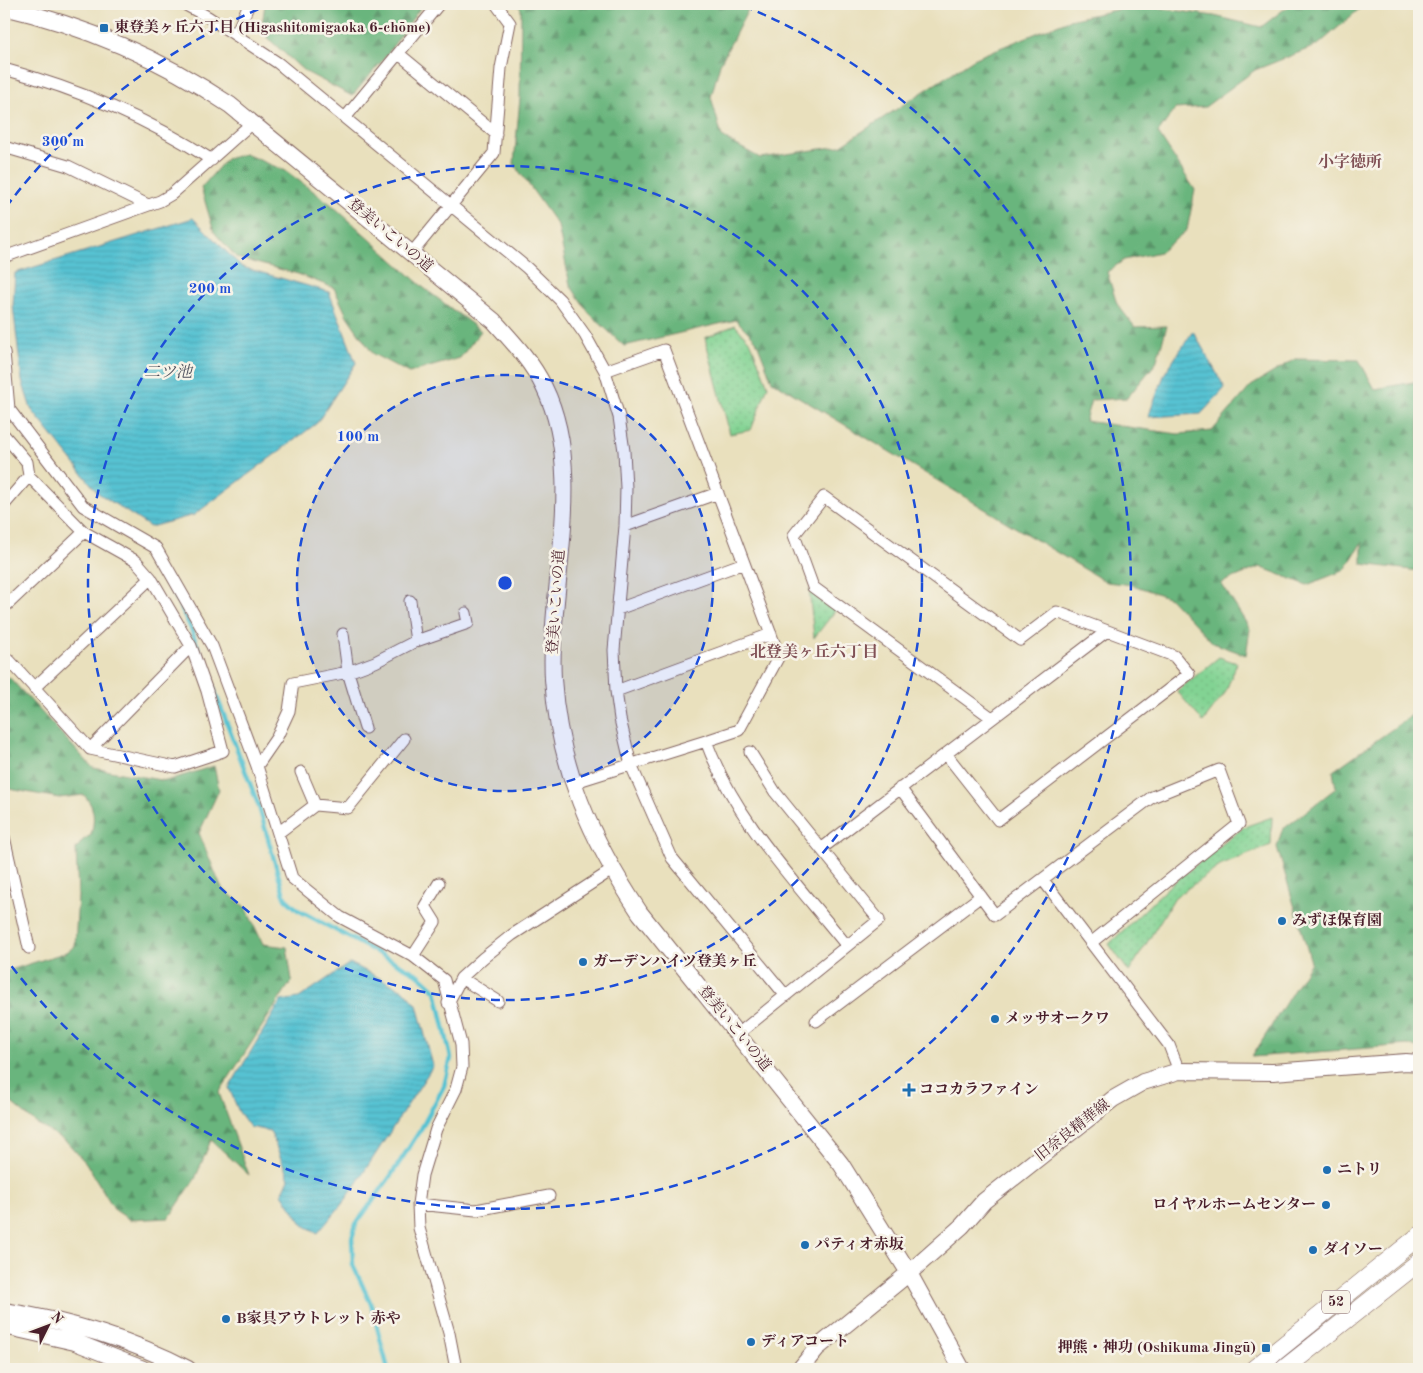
<svg xmlns="http://www.w3.org/2000/svg" width="1423" height="1373" font-family="'Old Standard TT','Noto Serif JP',serif">
  <style>
    .forest { fill: url(#forest-firs); stroke: #5a6a54 }
    .park { fill: url(#park-dots); stroke: #66795f }
    .water { fill: url(#water-rules); stroke: #50707e }
    .lines { fill: none; stroke-linecap: round; stroke-linejoin: round }
    .stream { stroke: #57c2d2; stroke-width: 4.5 }
    .street-casing { stroke: #82635e; stroke-width: 13 }
    .secondary-casing { stroke: #82635e; stroke-width: 18 }
    .primary-casing { stroke: #82635e; stroke-width: 19 }
    .street { stroke: #fff; stroke-width: 11 }
    .secondary { stroke: #fff; stroke-width: 16 }
    .primary { stroke: #fff; stroke-width: 18 }
    .ring { fill: none; stroke: #1d4ed8; stroke-width: 2.5; stroke-dasharray: 9 6 }
    .poi-dot { fill: #1f6fb2; stroke: #f7f3e8; stroke-width: 2 }
    .labels { text-anchor: middle; dominant-baseline: central; stroke-width: 5; stroke-linejoin: round; paint-order: stroke }
    .shield { fill: #f7f3e8; stroke: #7e5f64; stroke-width: 1 }
    .shield-label { font-size: 14px; font-weight: bold; fill: #4a1f2b }
    .poi-label { font-size: 15px; font-weight: bold; fill: #4a1f2b; stroke: #f7f3e8; text-anchor: start }
    .street-label { font-size: 15px; fill: #4a1f2b; stroke: #f7f3e8 }
    .neighbourhood-label { font-size: 16px; font-weight: bold; fill: #815156; stroke: #f7f3e8 }
    .water-label { font-size: 16px; font-style: italic; fill: #4e505d; stroke: #f7f3e8 }
    .centre { fill: #1d4ed8; stroke: #f7f3e8; stroke-width: 2.5 }
    .ring-label { font-size: 15px; text-anchor: middle; font-weight: bold; fill: #1d4ed8; stroke: #f7f3e8; stroke-width: 5; stroke-linejoin: round; paint-order: stroke }
  </style>
  <defs>
    <pattern id="forest-firs" width="22" height="20" patternUnits="userSpaceOnUse" patternTransform="scale(1.25)"><rect width="22" height="20" fill="#69b57d"/><path d="M5 1l3.5 6h-7zM16 11l3.5 6h-7z" fill="#589367"/></pattern>
    <pattern id="park-dots" width="8" height="8" patternUnits="userSpaceOnUse" patternTransform="scale(1.25)"><rect width="8" height="8" fill="#82d393"/><path d="M2 2h.1M6 6h.1" fill="none" stroke="#72b57f" stroke-width="1.8" stroke-linecap="round"/></pattern>
    <pattern id="water-rules" width="6" height="5" patternUnits="userSpaceOnUse" patternTransform="scale(1.25)"><rect width="6" height="5" fill="#57c2d2"/><path d="M0 2.5h6" fill="none" stroke="#4da6b4"/></pattern>
  </defs>
  <rect width="100%" height="100%" fill="#f7f3e8"/>
  <filter id="ink" filterUnits="userSpaceOnUse"><feTurbulence type="fractalNoise" baseFrequency=".02" numOctaves="2"/><feDisplacementMap in="SourceGraphic" scale="10" xChannelSelector="R" yChannelSelector="G"/><feConvolveMatrix kernelMatrix="1 2 1 2 8 2 1 2 1" color-interpolation-filters="sRGB"/></filter>
  <filter id="wash" filterUnits="userSpaceOnUse"><feTurbulence type="fractalNoise" baseFrequency=".0096" numOctaves="4" result="noise"/><feDisplacementMap in="SourceGraphic" scale="20" xChannelSelector="R" yChannelSelector="G"/><feGaussianBlur stdDeviation="1.12" result="paint"/><feColorMatrix in="noise" values="0 0 0 0 0 0 0 0 0 0 0 0 0 0 0 0 0 1.4 0 .05"/><feComposite in="paint" operator="in"/></filter>
  <g filter="url(#wash)">
    <rect width="100%" height="100%" fill="#e9e0bd"/>
    <path class="forest" d="M265,4H423L383,60L352,96L304,71L261,32Z
      M517,4H751L720,64L711,97L722,137L760,158L840,146L975,58L1069,20L1138,5L1214,16L1261,27L1291,4H1365L1318,45L1255,70L1205,107L1175,109L1158,133L1195,190L1187,230L1160,252L1124,260L1107,272L1117,304L1135,327L1167,326L1156,363L1127,398L1091,400L1085,421L1178,434L1212,431L1251,386L1295,359L1359,360L1375,389L1419,381V571L1362,564V542L1345,570L1307,585L1260,567L1221,583L1250,629L1246,655L1213,643L1170,598L1133,585L1106,582L772,381L756,340L736,320L624,346L589,313L570,285L558,226L514,164L520,98L521,9Z
      M245,154L286,171L332,205L424,288L481,331L460,358L409,373L373,354L347,316L334,288L298,274L237,258L214,232L201,188L226,159Z
      M9,677L93,768L166,781L214,766L219,790L199,833L221,887L246,908L263,944L287,947L292,980L219,1093L249,1175L211,1140L195,1179L169,1218L130,1220L115,1210L86,1163L67,1142L37,1124L13,1104L4,1099V972L67,952L75,946L78,896L76,849L83,840L91,835C95,819 95,807 84,795L59,798L4,788V680Z
      M1419,710V1049L1408,1045L1252,1057L1311,962L1277,847L1282,830L1336,788L1333,771Z"/>
    <path class="park" d="M735,325L751,343L768,386L751,430L730,434L705,338Z
      M809,589L836,610L814,638Z
      M1219,657L1237,663L1225,693L1203,722L1177,691Z
      M1272,817L1271,845L1220,866L1175,897L1129,972L1109,944L1168,887L1244,827Z"/>
    <path class="water" d="M193,218L242,267L329,292L356,363L317,423L194,515L150,527L98,493L31,409L22,381L13,306L15,273Z
      M1193,331L1225,388L1201,414L1148,417L1165,373Z
      M350,963L405,991L417,1005L433,1066L347,1198L318,1233L303,1225L282,1194L289,1179L270,1131L250,1127L239,1112L229,1088L281,1001L299,998Z"/>
    <g class="lines">
      <path class="stream" d="M156,567L175,595L191,629L259,807L285,898L298,910L419,975L436,991L451,1058L444,1086L421,1129L390,1177L356,1224L352,1238L353,1265L371,1304L388,1369"/>
    </g>
  </g>
  <g filter="url(#ink)">
    <g class="lines">
      <defs>
        <path id="street" d="M184,4L208,17L278,63L527,268L560,300L585,335L605,371L619,417L624,451L626,488L625,526L614,650L616,691L620,719L631,765L672,858L786,996
          M236,34L249,4
          M399,54L496,134
          M4,69C78,89 147,118 212,160
          M345,118L439,4
          M4,147L68,166L148,205
          M411,254L494,153L501,68L510,23L496,4
          M4,257L160,201L172,194L253,122
          M4,352L9,409L83,506L156,548L212,646L257,766L292,878L340,917L413,956L444,980L461,1044L462,1067L456,1089L436,1129L422,1175L418,1204L419,1228L449,1333L456,1369
          M605,371L664,350L779,656L739,730L706,741
          M4,435L27,462L29,476L84,532L136,561L151,578L191,646L207,691L223,751L175,767L90,749L10,661L4,665
          M4,505L29,476
          M625,526L718,493
          M4,601L8,604L84,532
          M618,609L744,563
          M343,634L348,672L365,728
          M416,641L468,623L466,613
          M34,688L151,578
          M616,691L771,634
          M90,749L191,646
          M946,754L998,820L1189,674L1174,656L1057,612L1020,640L824,497L794,535L813,587L992,718
          M257,766L277,737L289,711L293,683L348,672L375,662L416,641L410,601
          M301,772L315,805
          M572,783L706,741C735,820 795,881 847,946
          M900,788L995,915L1152,797L1219,770L1239,824L1092,942
          M278,833L315,805L348,808L404,739
          M4,837L29,948
          M821,849L1107,631
          M1043,880L1169,1045L1179,1071
          M413,956L435,922L425,906L439,883
          M461,978L498,1001
          M448,1003L461,978L483,958L512,935L612,870
          M816,1021L981,896
          M738,1034L879,920L775,792L750,752
          M418,1204L476,1210L549,1196"/>
        <path id="secondary" d="M4,7C86,26 160,58 230,105L494,321C513,342 532,362 544,387C587,474 548,585 553,679C559,769 591,839 640,913L841,1164L909,1273L962,1369
          M4,1311C68,1321 130,1339 188,1369
          M4,1326L75,1342L143,1369
          M800,1369L817,1348L909,1273L962,1226L984,1201L1113,1099L1143,1082L1179,1071L1273,1072L1406,1062L1419,1063"/>
        <path id="primary" d="M1254,1369L1419,1236
          M1284,1369L1419,1262"/>
      </defs>
      <use href="#street" class="street-casing"/>
      <use href="#secondary" class="secondary-casing"/>
      <use href="#primary" class="primary-casing"/>
      <use href="#street" class="street"/>
      <use href="#secondary" class="secondary"/>
      <use href="#primary" class="primary"/>
    </g>
  </g>
  <circle cx="505" cy="583" r="208" fill="#1d4ed8" fill-opacity=".12"/>
  <g class="ring">
    <circle cx="505" cy="583" r="208"/>
    <circle cx="505" cy="583" r="417"/>
    <path d="M6 207A625 625 0 0 1 266 6M744 6A625 625 0 1 1 6 959"/>
  </g>
  <g class="poi-dot">
    <rect x="99" y="23" width="10" height="10" rx="2.5"/>
    <circle cx="1282" cy="921" r="5"/>
    <circle cx="583" cy="962" r="5"/>
    <circle cx="995" cy="1019" r="5"/>
    <path d="M906.5 1082.5h5v5h5v5h-5v5h-5v-5h-5v-5h5z"/>
    <circle cx="1327" cy="1170" r="5"/>
    <circle cx="1326" cy="1205" r="5"/>
    <circle cx="805" cy="1245" r="5"/>
    <circle cx="1313" cy="1250" r="5"/>
    <circle cx="226" cy="1319" r="5"/>
    <circle cx="751" cy="1342" r="5"/>
    <rect x="1261" y="1343" width="10" height="10" rx="2.5"/>
  </g>
  <g class="labels">
    <rect class="shield" x="1322" y="1290.5" width="28" height="23" rx="4"/>
    <g class="shield-label">
      <text x="1336" y="1302">52</text>
    </g>
    <g class="poi-label">
      <text x="114" y="28">東登美ヶ丘六丁目 (Higashitomigaoka 6-chōme)</text>
      <text x="1292" y="921">みずほ保育園</text>
      <text x="593" y="962">ガーデンハイツ登美ヶ丘</text>
      <text x="1005" y="1019">メッサオークワ</text>
      <text x="919" y="1090">ココカラファイン</text>
      <text x="1337" y="1170">ニトリ</text>
      <text x="1316" y="1205" text-anchor="end">ロイヤルホームセンター</text>
      <text x="815" y="1245">パティオ赤坂</text>
      <text x="1323" y="1250">ダイソー</text>
      <text x="236" y="1319">B家具アウトレット 赤や</text>
      <text x="761" y="1342">ディアコート</text>
      <text x="1256" y="1348" text-anchor="end">押熊・神功 (Oshikuma Jingū)</text>
    </g>
    <g class="street-label">
      <text transform="translate(390 236) rotate(40)">登美いこいの道</text>
      <text transform="translate(557 602) rotate(-86)">登美いこいの道</text>
      <text transform="translate(734 1029) rotate(51)">登美いこいの道</text>
      <text transform="translate(1073 1131) rotate(-38)">旧奈良精華線</text>
    </g>
    <g class="neighbourhood-label">
      <text x="1350" y="163">小字徳所</text>
      <text x="814" y="653">北登美ヶ丘六丁目</text>
    </g>
    <g class="water-label">
      <text x="168" y="373">二ツ池</text>
    </g>
  </g>
  <circle cx="505" cy="583" r="8" class="centre"/>
  <g class="ring-label">
    <text x="63" y="146">300 m</text>
    <text x="210" y="293">200 m</text>
    <text x="358" y="441">100 m</text>
  </g>
  <rect width="1423" height="1373" fill="none" stroke="#f7f3e8" stroke-width="20"/>
  <g transform="translate(48 1326) rotate(48)" stroke="#f7f3e8" stroke-width="4" paint-order="stroke">
  <path d="M0-4L9 19L0 12L-9 19Z" fill="#4a1f2b"/>
  <text y="-8" font-size="14" font-weight="bold" text-anchor="middle" fill="#4a1f2b">N</text>
  </g>
</svg>
